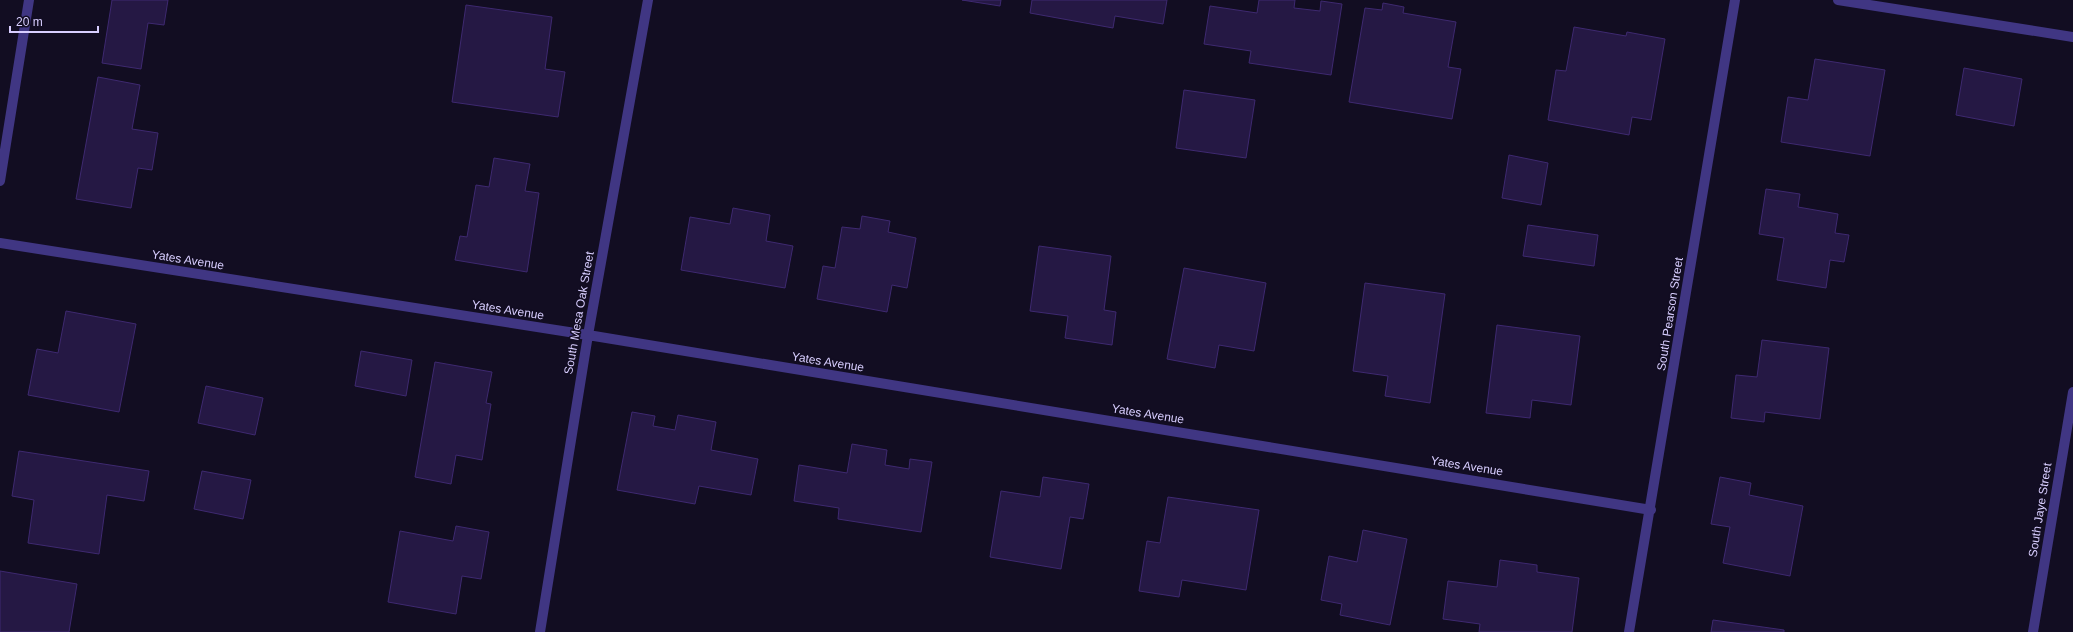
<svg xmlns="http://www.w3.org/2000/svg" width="2073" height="632" font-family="Arial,sans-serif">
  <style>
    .building { fill: #251844; stroke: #3e2970 }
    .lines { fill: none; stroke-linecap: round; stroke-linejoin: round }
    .minor { stroke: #403683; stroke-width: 10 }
    .labels { text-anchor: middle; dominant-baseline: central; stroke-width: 3; stroke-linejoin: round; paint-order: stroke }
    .street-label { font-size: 12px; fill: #d8ceff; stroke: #120d22 }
  </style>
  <rect width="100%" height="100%" fill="#120d22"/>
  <path class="building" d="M112,0H168L164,25L148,23L141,69L102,63Z
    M962,0H1001L1000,6Z
    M1032,0H1167L1163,24L1115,16L1113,28L1030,13Z
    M1259,0H1295L1294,8L1320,11L1321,1L1342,4L1331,75L1249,63L1251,51L1204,44L1210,6L1257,13Z
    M1383,3L1404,7L1403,13L1456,22L1448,67L1461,69L1452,119L1349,102L1365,8L1382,10Z
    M466,5L552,17L545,69L565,72L558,117L452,102Z
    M1574,27L1626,36L1627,32L1665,39L1651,120L1632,117L1629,135L1548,120L1556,70L1566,71Z
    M1815,59L1885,70L1870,156L1781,142L1788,97L1808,100Z
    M1964,68L2022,79L2014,126L1956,115Z
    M98,77L140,85L132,129L158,133L152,170L138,168L131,208L76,199Z
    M1184,90L1255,100L1246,158L1176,148Z
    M1509,155L1548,163L1541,205L1502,198Z
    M494,158L530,164L525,191L539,193L527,272L455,260L460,236L467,237L476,185L489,187Z
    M1766,189L1800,194L1798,207L1838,214L1835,233L1849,235L1844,262L1830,260L1826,288L1777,280L1784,238L1759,234Z
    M733,208L770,215L766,241L793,246L785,288L681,270L690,217L730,224Z
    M862,216L890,221L888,232L916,238L907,288L892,285L887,312L817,299L823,266L835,268L842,227L860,229Z
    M1528,225L1598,235L1594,266L1523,256Z
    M1039,246L1111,256L1104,310L1116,312L1112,345L1065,338L1068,316L1030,311Z
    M1184,268L1266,283L1254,351L1219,345L1215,368L1167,359Z
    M1365,283L1445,294L1430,403L1385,396L1388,376L1353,371Z
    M66,311L136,324L119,412L28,395L37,349L58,353Z
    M1497,325L1580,336L1571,405L1532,400L1530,418L1486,413Z
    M1762,340L1829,348L1820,419L1765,412L1764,422L1731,418L1736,375L1757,377Z
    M361,351L412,360L406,396L355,386Z
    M435,362L492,372L486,403L491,404L482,460L456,455L451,484L415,477Z
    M206,386L263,398L255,435L198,423Z
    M632,412L655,416L653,426L675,430L678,415L716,422L711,450L758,459L751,495L699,486L695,504L617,490Z
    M852,444L887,450L885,465L909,469L910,459L932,462L921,532L838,519L839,508L794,501L799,465L847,473Z
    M19,451L149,471L144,501L107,495L99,554L28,543L34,500L12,496Z
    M202,471L251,480L243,519L194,509Z
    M1043,477L1089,484L1083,519L1070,517L1061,569L990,557L1001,491L1040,497Z
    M1720,477L1751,483L1749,495L1803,506L1790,576L1723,563L1730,527L1711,524Z
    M1168,497L1259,510L1246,590L1182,580L1179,597L1139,591L1147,541L1160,543Z
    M456,526L489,532L481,579L462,576L456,614L388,602L400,531L453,541Z
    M1363,530L1407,539L1390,625L1340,615L1342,604L1321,600L1329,556L1357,562Z
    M1500,560L1537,565V572L1579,578L1572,632H1479L1480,624L1443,619L1448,581L1497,587Z
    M0,571L77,584L69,632H0Z
    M1713,620L1784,630V632H1711Z"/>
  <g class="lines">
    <path class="minor" d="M1838,0L2073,37
      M0,181L29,0
      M0,243L588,335L1651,510
      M540,632L588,335L648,0
      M1629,632L1735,0
      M2033,632L2073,392"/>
  </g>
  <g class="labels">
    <g class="street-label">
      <text transform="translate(188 260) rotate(9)">Yates Avenue</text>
      <text transform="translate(508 310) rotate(9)">Yates Avenue</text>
      <text transform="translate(579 313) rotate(-80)">South Mesa Oak Street</text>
      <text transform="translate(1670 314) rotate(-81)">South Pearson Street</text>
      <text transform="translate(828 362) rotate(9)">Yates Avenue</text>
      <text transform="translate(1148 414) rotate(9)">Yates Avenue</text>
      <text transform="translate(1467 466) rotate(9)">Yates Avenue</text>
      <text transform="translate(2040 510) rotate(-81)">South Jaye Street</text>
    </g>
  </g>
  <path d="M10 26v6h88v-6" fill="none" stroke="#d8ceff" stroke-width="2"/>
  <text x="16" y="26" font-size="12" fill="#d8ceff" stroke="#120d22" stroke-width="3" paint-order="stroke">20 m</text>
</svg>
